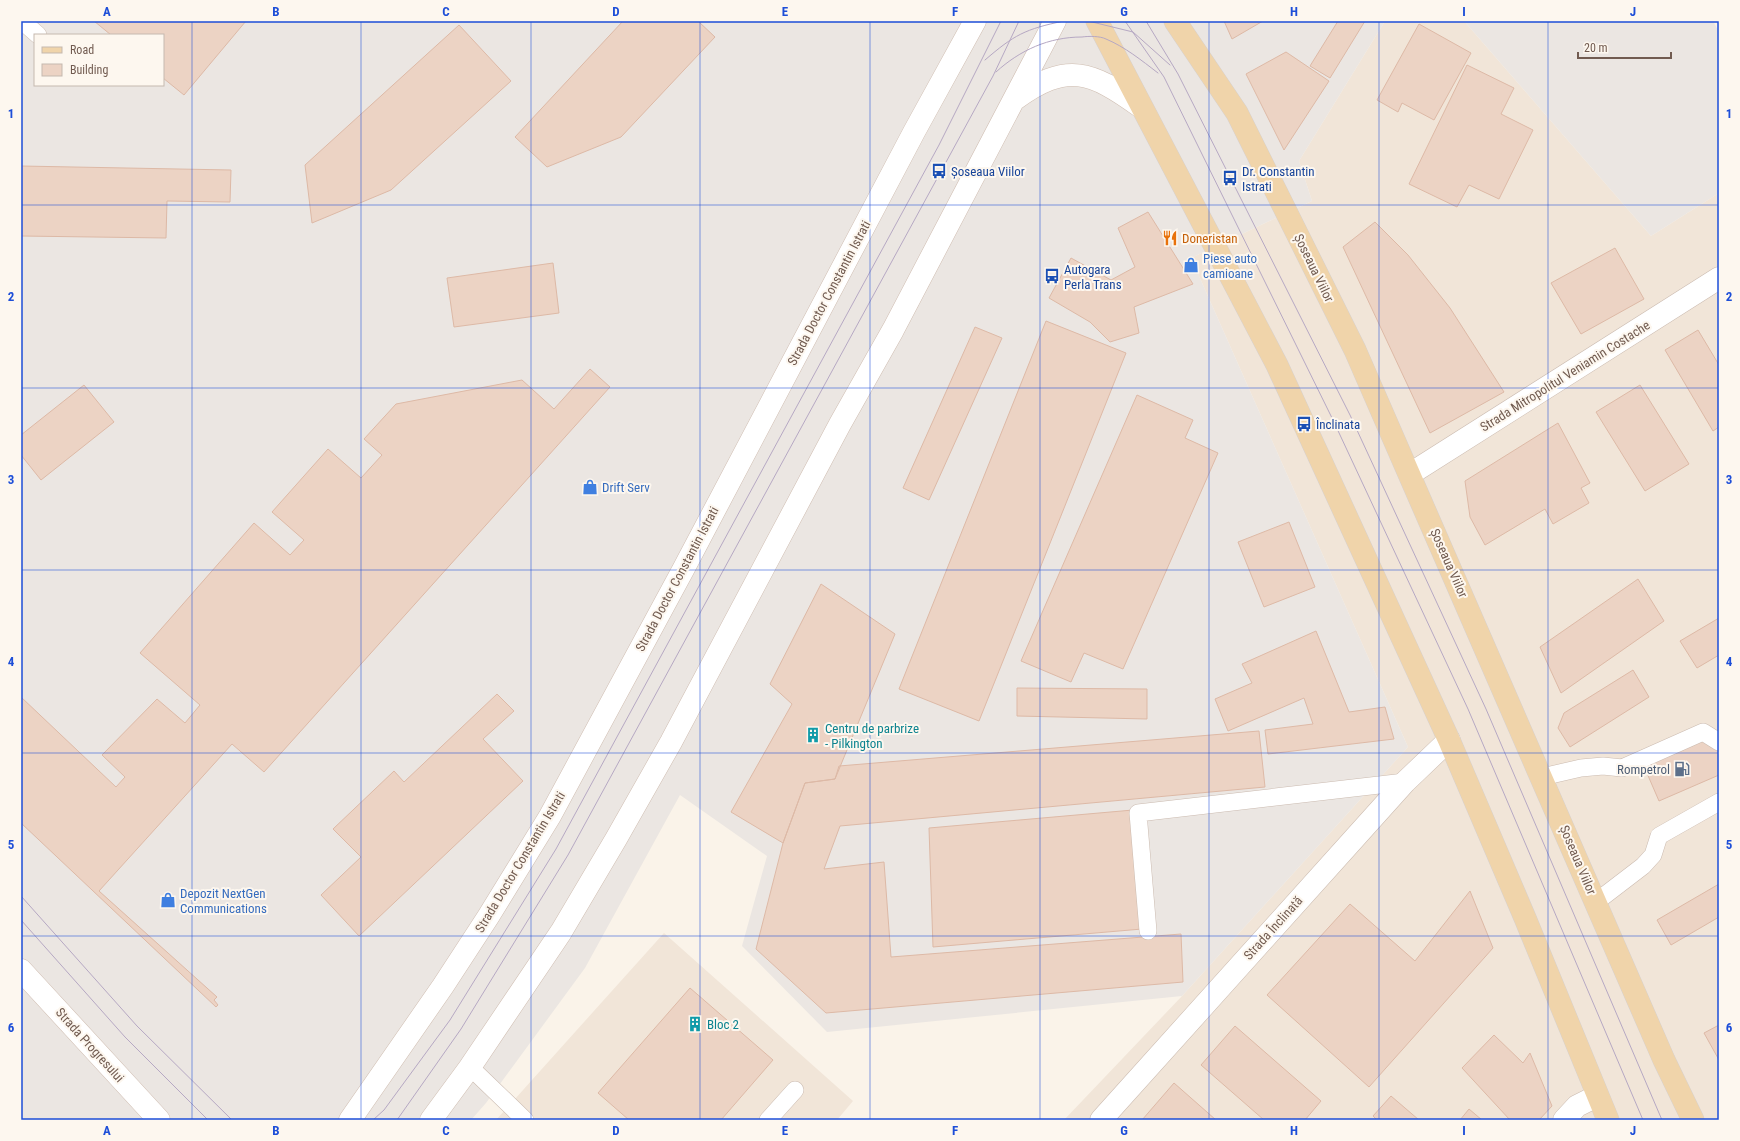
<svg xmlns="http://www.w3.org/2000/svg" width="1740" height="1141" font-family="'Roboto Condensed',sans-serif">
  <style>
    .residential { fill: #f1e5d8 }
    .industrial { fill: #ebe6e2; fill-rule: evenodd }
    .building { fill: #ecd3c4; stroke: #ddb9a6 }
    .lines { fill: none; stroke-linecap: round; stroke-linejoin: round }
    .service-casing { stroke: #cbbbb0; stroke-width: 18 }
    .minor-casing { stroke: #cbbbb0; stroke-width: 23 }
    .secondary-casing { stroke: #cfbdb1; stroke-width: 23 }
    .primary-casing { stroke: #d7d1ce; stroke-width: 23 }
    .service { stroke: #fff; stroke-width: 17 }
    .minor { stroke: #fff; stroke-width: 22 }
    .secondary { stroke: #fff; stroke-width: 22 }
    .primary { stroke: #f0d4aa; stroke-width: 22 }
    .tram { stroke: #b6a8c3; stroke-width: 1 }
    .grid { fill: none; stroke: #1d4ed8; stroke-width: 1; stroke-opacity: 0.55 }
    .labels { text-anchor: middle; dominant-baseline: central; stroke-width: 4; stroke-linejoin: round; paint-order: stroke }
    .transit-label { font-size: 13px; fill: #164399; stroke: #fdf7ef; text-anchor: start }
    .food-label { font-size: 13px; fill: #c56008; stroke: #fdf7ef; text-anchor: start }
    .shop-label { font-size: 13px; fill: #366cbe; stroke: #fdf7ef; text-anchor: start }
    .street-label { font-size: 13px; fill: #715b50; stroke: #fdf7ef }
    .culture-label { font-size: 13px; fill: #0d838f; stroke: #fdf7ef; text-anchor: start }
    .service-label { font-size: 13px; fill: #4e5e75; stroke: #fdf7ef; text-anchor: end }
    .neatline { fill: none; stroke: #1d4ed8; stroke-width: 1.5 }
    .grid-label { font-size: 13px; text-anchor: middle; font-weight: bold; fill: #1d4ed8 }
  </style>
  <rect width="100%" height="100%" fill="#faf3e9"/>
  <path class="residential" d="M1385,21H1464L1651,236L1719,193V1120H1064L1182,996L1408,747L1191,258L1312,201L1299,161Z
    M664,933L853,1101L837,1120H496Z"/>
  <path class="industrial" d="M21,21H1385L1299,161L1312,201L1191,258L1408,747L1182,996L827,1032L742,946L767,856L680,795L585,968L486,1103L471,1120H21ZM35,35H163V85H35Z
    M1464,21H1713L1719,32V193L1651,236Z"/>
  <path class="building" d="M94,21H246L184,95L163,78V35H111Z
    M623,21H698L715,37L621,137L547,167L515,137Z
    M1224,21H1263L1232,39Z
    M1338,21H1365L1330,78L1310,66Z
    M1419,24L1471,53L1434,120L1402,103L1398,112L1377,100Z
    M459,25L511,81L391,190L312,223L305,165Z
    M1286,52L1329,81L1284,150L1246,74Z
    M1467,65L1514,88L1501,114L1533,130L1499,199L1469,185L1457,207L1409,184Z
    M21,166L231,170L230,202L167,201L166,238L21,236Z
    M1148,212L1193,284L1134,307L1139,333L1110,342L1090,322L1049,298L1071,258L1111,280L1135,267L1118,228Z
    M1375,222L1408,255L1450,308L1504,392L1430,433L1343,247Z
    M1615,248L1644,299L1581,334L1551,283Z
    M553,263L559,313L454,327L447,278Z
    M1046,321L1126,353L979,721L899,689Z
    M975,327L1002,338L929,500L903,488Z
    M1698,330L1719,365V427L1713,431L1665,350Z
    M590,369L610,387L264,772L232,744L99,891L217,997L214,1000L218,1005L216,1007L21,823V697L116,787L125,777L102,755L157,699L185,723L200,705L140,653L254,523L290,555L304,540L272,512L328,449L361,478L382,455L364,439L396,404L522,380L554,409Z
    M84,385L114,422L41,480L21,455V435Z
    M1640,385L1689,464L1645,491L1596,412Z
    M1137,395L1193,420L1185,438L1218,453L1123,669L1084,653L1071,682L1021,661Z
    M1558,423L1590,483L1581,488L1589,503L1553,524L1545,509L1485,545L1470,517L1465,481Z
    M1289,522L1315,587L1264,607L1238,542Z
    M1638,579L1664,621L1561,693L1540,647Z
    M821,584L895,634L835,779L805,783L783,843L731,812L792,704L770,684Z
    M1719,618V655L1697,668L1680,641Z
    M1316,631L1349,712L1385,707L1394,739L1268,754L1265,730L1313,724L1304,698L1228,731L1215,699L1252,683L1242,664Z
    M1633,670L1649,697L1570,747L1558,728L1564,713Z
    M1017,688L1147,689V719L1017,716Z
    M497,694L514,711L483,739L523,781L359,936L321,895L361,857L333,829L394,771L404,782Z
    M1259,731L1265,787L840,826L824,869L884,862L891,957L1181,934L1183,982L826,1013L756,949L783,843L805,783L835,779L839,766Z
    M1719,732V775L1659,801L1643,764Z
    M1133,810L1142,929L933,947L929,828Z
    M1719,884V917L1671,945L1657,920Z
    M1470,891L1493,948L1369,1087L1267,995L1350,904L1415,961Z
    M690,988L773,1060L721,1120H629L598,1093Z
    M1719,1025V1060L1704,1033Z
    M1235,1026L1321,1101L1305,1120H1264L1201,1065Z
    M1494,1035L1523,1063L1530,1053L1552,1106L1539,1120H1510L1462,1068Z
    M1174,1083L1216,1120H1142Z
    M1391,1096L1419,1120H1377L1373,1116Z
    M1469,1109L1482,1120H1460Z"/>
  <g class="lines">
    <defs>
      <path id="service" d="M22,21L38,35
        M1542,777L1581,768L1603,766L1622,768L1703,732L1719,742
        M1596,902L1643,866L1653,855L1659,836L1719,802
        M1148,931L1138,813L1405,782
        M470,1067L525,1120
        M768,1120L795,1090"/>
      <path id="minor" d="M1410,474L1719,278
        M1101,1120L1405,782L1449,740
        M1564,1120L1577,1106L1597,1096"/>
      <path id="secondary" d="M1014,100C1067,61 1091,71 1141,107
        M21,970L159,1120
        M350,1120L443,986L488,917L550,816L684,568L914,132L975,21
        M431,1120L470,1067L561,932L616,839L671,742L840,424L893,330L1055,21"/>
      <path id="primary" d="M1097,21L1277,365L1449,740L1525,918L1608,1120
        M1175,21L1237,113L1355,350L1664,1060L1693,1120"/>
    </defs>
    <use href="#service" class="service-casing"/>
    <use href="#minor" class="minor-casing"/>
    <use href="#secondary" class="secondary-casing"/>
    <use href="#primary" class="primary-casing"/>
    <use href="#service" class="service"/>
    <use href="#minor" class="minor"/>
    <use href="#secondary" class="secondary"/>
    <use href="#primary" class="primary"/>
    <path class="tram" d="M1088,21L1133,32L1170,65
      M1125,21L1164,77L1333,420L1468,709L1643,1120
      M1146,21L1178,74L1350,415L1486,709L1662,1120
      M985,60C1014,35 1025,29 1064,21
      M996,72C1020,50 1049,37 1082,37C1089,36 1100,36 1106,39C1125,47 1141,60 1158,73
      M21,896L137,1026L232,1120
      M21,920L125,1037L208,1120
      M373,1120L384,1110L450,1020L556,849L939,145L1001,21
      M397,1120L461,1029L568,855L993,76L1019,21"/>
  </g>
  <path class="grid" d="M192,21V1120M361,21V1120M531,21V1120M700,21V1120M870,21V1120M1040,21V1120M1209,21V1120M1379,21V1120M1548,21V1120M21,205H1719M21,388H1719M21,570H1719M21,753H1719M21,936H1719"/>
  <defs>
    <symbol id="bus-bare" viewBox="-9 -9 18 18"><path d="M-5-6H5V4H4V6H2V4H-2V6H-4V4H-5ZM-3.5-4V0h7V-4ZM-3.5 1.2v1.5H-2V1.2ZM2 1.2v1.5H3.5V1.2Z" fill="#1a4fb4" stroke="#fdf7ef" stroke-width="2.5" paint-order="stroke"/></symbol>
    <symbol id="restaurant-bare" viewBox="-9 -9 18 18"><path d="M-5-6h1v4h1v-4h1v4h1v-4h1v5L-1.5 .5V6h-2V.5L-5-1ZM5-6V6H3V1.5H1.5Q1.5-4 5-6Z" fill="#e8710a" stroke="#fdf7ef" stroke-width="2.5" paint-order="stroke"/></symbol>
    <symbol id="shop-bare" viewBox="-9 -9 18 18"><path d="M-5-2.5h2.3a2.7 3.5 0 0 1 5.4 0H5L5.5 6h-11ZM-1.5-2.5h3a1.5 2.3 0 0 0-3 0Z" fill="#3f7fe0" stroke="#fdf7ef" stroke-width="2.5" paint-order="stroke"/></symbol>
    <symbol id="building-bare" viewBox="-9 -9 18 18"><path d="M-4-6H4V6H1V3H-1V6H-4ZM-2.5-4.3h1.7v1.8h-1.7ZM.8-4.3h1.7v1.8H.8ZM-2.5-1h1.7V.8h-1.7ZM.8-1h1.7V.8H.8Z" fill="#0f9aa8" stroke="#fdf7ef" stroke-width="2.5" paint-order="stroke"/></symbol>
    <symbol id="fuel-bare" viewBox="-9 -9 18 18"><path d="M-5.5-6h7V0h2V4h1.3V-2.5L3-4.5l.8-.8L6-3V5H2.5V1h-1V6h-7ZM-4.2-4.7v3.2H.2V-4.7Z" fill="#5c6f8a" stroke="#fdf7ef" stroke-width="2.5" paint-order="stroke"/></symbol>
  </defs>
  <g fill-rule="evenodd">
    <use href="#bus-bare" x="928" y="160" width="22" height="22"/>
    <use href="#bus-bare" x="1219" y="167" width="22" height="22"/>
    <use href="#restaurant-bare" x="1159" y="227" width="22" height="22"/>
    <use href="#shop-bare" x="1180" y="254" width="22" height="22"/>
    <use href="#bus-bare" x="1041" y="265" width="22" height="22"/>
    <use href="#bus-bare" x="1293" y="413" width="22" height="22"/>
    <use href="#shop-bare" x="579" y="476" width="22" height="22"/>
    <use href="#building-bare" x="802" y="724" width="22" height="22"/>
    <use href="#fuel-bare" x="1671" y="758" width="22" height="22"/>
    <use href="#shop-bare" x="157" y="889" width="22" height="22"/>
    <use href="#building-bare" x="684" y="1013" width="22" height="22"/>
  </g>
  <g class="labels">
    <g class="transit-label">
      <text x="951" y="171">Șoseaua Viilor</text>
      <text x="1242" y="171">Dr. Constantin<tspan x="1242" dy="15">Istrati</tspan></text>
      <text x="1064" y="269">Autogara<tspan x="1064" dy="15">Perla Trans</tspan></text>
      <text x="1316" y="424">Înclinata</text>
    </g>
    <g class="food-label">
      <text x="1182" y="238">Doneristan</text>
    </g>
    <g class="shop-label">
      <text x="1203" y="258">Piese auto<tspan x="1203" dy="15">camioane</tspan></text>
      <text x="602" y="487">Drift Serv</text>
      <text x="180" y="893">Depozit NextGen<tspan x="180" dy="15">Communications</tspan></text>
    </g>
    <g class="street-label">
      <text transform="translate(1314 268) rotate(64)">Șoseaua Viilor</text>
      <text transform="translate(829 293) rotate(-62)">Strada Doctor Constantin Istrati</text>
      <text transform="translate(1565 376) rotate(-32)">Strada Mitropolitul Veniamin Costache</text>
      <text transform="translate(1449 563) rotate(66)">Șoseaua Viilor</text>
      <text transform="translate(677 579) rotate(-62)">Strada Doctor Constantin Istrati</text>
      <text transform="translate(1578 860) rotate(67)">Șoseaua Viilor</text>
      <text transform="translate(520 862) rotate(-59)">Strada Doctor Constantin Istrati</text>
      <text transform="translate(1273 928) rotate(-48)">Strada Înclinată</text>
      <text transform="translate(90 1045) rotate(48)">Strada Progresului</text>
    </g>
    <g class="culture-label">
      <text x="825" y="728">Centru de parbrize<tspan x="825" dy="15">- Pilkington</tspan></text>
      <text x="707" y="1024">Bloc 2</text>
    </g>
    <g class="service-label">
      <text x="1670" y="769">Rompetrol</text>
    </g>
  </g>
  <rect width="1740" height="1141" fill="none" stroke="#fdf7ef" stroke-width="44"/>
  <rect x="34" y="34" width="130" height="52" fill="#fdf7ef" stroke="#c5b9af"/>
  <rect x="42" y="47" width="20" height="6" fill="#f0d4aa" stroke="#c5b9af"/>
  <text x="70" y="54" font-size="12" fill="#715b50">Road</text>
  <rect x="42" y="64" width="20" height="12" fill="#ecd3c4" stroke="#c5b9af"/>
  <text x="70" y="74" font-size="12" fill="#715b50">Building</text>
  <path d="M1578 52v6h93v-6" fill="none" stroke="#715b50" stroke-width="2"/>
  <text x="1584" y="52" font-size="12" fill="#715b50" stroke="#fdf7ef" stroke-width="3" paint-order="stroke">20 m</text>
  <rect x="22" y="22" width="1696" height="1097" class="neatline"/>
  <g class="grid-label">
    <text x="107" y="16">A</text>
    <text x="276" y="16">B</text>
    <text x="446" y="16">C</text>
    <text x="616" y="16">D</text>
    <text x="785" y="16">E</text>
    <text x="955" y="16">F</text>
    <text x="1124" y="16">G</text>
    <text x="1294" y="16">H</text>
    <text x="1464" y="16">I</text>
    <text x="1633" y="16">J</text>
    <text x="11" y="118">1</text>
    <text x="1729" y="118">1</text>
    <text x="11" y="301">2</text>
    <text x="1729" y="301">2</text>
    <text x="11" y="484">3</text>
    <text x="1729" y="484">3</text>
    <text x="11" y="666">4</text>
    <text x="1729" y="666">4</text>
    <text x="11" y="849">5</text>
    <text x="1729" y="849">5</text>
    <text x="11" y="1032">6</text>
    <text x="1729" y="1032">6</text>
    <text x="107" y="1135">A</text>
    <text x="276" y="1135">B</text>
    <text x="446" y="1135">C</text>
    <text x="616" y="1135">D</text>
    <text x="785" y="1135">E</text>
    <text x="955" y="1135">F</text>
    <text x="1124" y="1135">G</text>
    <text x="1294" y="1135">H</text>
    <text x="1464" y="1135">I</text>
    <text x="1633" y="1135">J</text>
  </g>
</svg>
